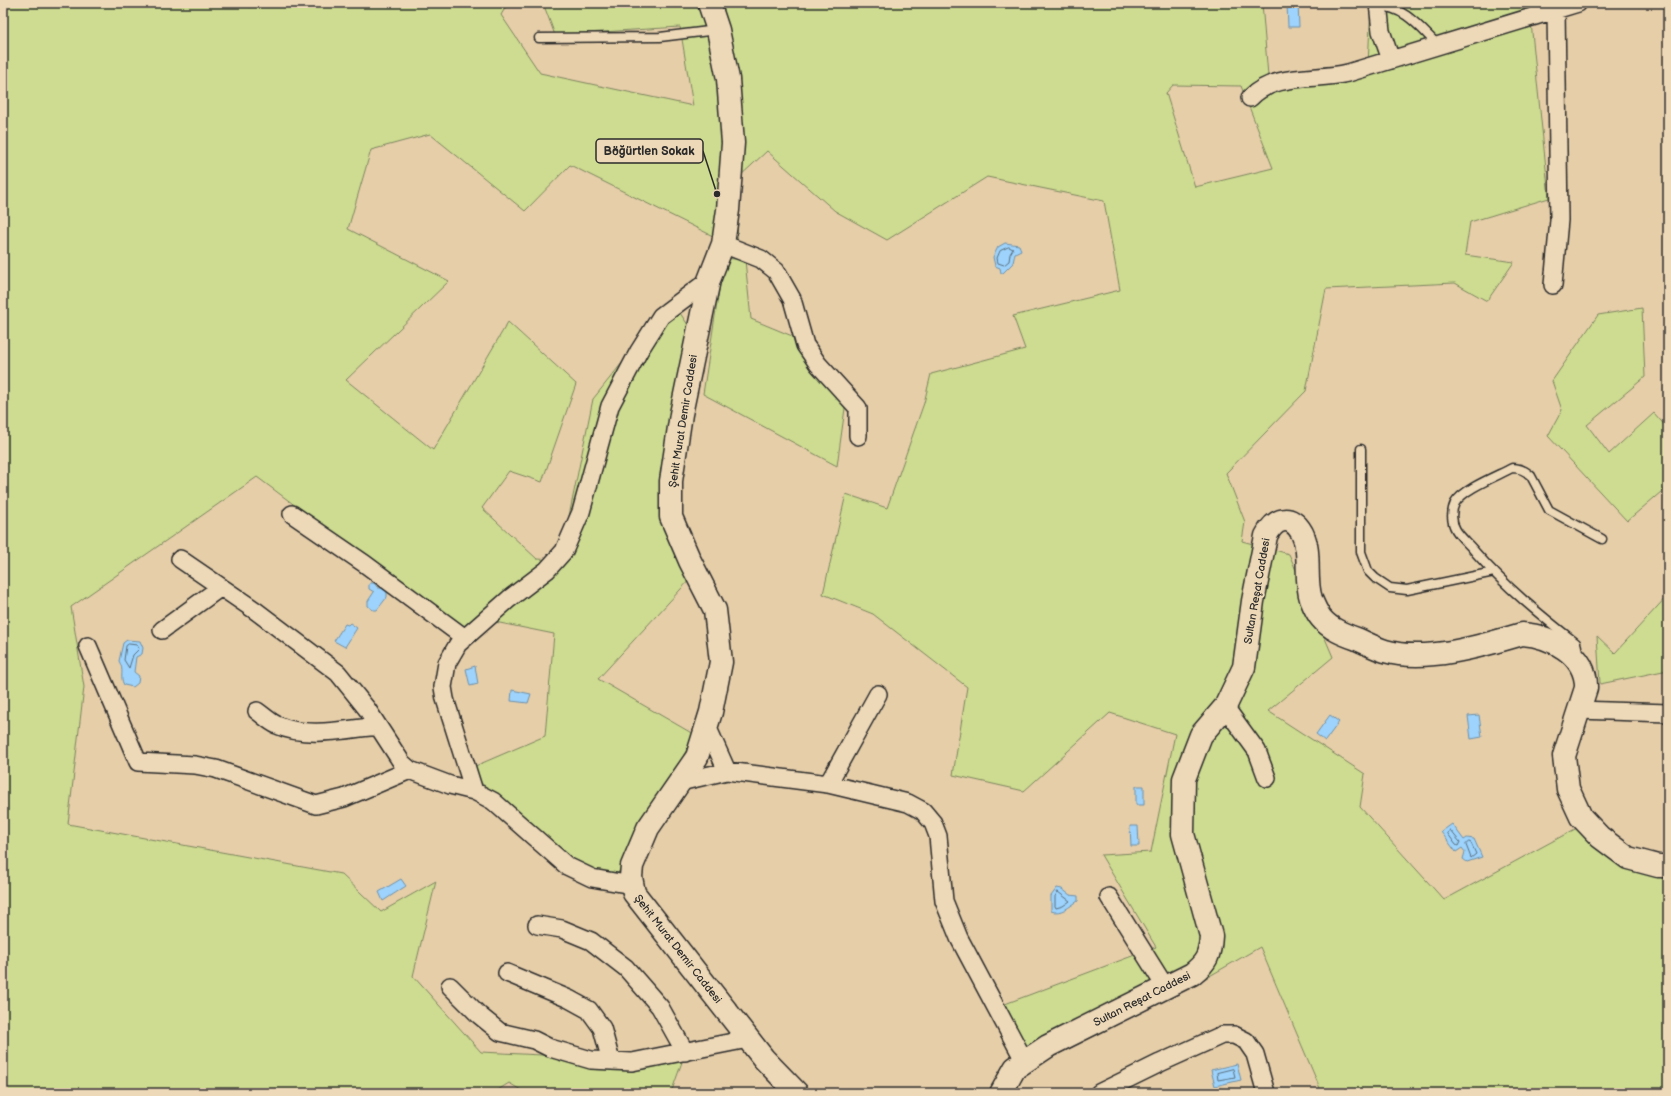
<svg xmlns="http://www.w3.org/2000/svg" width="1671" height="1096" font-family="'Balsamiq Sans',sans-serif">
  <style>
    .green { fill: #cddc90; stroke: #7c845e; fill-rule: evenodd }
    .water { fill: #9dd3fc; stroke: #6f90a8 }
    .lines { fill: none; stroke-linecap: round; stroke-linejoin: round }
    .shore { stroke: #596e7f; stroke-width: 1 }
    .lane-casing { stroke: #2b2b2b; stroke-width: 11 }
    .street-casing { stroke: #2b2b2b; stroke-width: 20 }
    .secondary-casing { stroke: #2b2b2b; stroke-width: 25 }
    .lane { stroke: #edd8b7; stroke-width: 8 }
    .street { stroke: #edd8b7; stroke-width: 17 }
    .secondary { stroke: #edd8b7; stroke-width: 22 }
    .labels { text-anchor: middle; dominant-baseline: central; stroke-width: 4; stroke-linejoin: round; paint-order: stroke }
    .street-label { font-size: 11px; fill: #2b2b2b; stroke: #edd8b7 }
    .leader { fill: none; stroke: #2b2b2b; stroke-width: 1.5 }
    .callout-dot { fill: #2b2b2b; stroke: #edd8b7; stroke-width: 1.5 }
    .callout { fill: #edd8b7; stroke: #2b2b2b; stroke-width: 1.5 }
    .callout-label { font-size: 12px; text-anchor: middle; font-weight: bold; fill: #2b2b2b }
  </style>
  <rect width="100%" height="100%" fill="#e6cea9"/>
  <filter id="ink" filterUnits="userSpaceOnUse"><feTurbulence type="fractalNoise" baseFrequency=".025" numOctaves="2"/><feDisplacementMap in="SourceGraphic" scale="8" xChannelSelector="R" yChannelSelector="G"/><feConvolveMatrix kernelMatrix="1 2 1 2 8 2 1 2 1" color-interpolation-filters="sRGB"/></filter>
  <g filter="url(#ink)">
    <path class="green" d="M3,3H248L249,7L269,3H508L501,15L540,73L693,106L680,27L555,35L543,3H1262L1268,76L1368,65L1371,3H1529L1549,198L1470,222L1465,255L1514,262L1487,301L1455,283L1326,289L1306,391L1226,473L1245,522L1242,541L1289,554L1333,657L1268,711L1365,774L1360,807L1444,900L1577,828L1668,882V1093H1322L1260,947L1180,993L1030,1068L1005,1004L1156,947L1101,855L1151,852L1175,734L1110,713L1024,791L953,775L967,687L873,614L823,594L846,494L887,508L924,403L931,374L1025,349L1013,316L1120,290L1104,201L987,177L887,240L835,211L767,151L739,177L737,248L570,165L525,211L430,134L371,150L348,229L449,281L346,380L433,450L508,322L576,384L542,482L509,471L482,508L537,559L560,560L593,399L672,301L688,325L673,525L692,577L598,679L695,735L618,873L583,870L466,770L545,736L554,634L485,620L462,630L257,477L71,607L84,687L68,824L341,874L381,912L436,881L413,976L481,1052L682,1062L671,1093H526L509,1083L493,1093H3ZM1173,85L1241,86L1273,168L1195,187L1166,93Z
      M724,258L745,260L751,319L814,345L846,401L837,466L703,394Z
      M1642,308L1645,377L1587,425L1609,454L1654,413L1668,429V486L1627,521L1548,436L1562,410L1552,381L1598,315Z
      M1668,595V670L1600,684L1597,636L1615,653Z"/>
    <path class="water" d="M1298,3L1299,27H1288L1287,4Z
      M1005,243L1019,245L1021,250L1015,253L1013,263L1003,273H1001L1000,268L995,266L993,257L998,247Z
      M370,583H374L378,588H382L387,591V597L377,610H373L368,606V601L374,592L369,589V584Z
      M350,623L357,628L345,647L334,641L345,624L348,625Z
      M127,640L140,641L143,648L142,654L136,657L134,672L139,676L138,683L133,687L124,685C119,676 125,671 119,661L123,643Z
      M475,666L478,684L470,686L466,669Z
      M512,690L531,694L528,703L511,701Z
      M1330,715L1339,722L1325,741L1316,734Z
      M1479,715L1482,737L1471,739L1468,716Z
      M1136,786H1144V805H1136Z
      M1452,824L1464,840L1467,838L1474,839L1482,857L1467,862L1463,859L1465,852L1462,848L1456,852L1441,832Z
      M1130,826H1138L1139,846H1131Z
      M401,879L406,886L383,901L379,892Z
      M1057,888L1062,889L1070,895L1078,896V901C1070,906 1061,915 1051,911V896Z
      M1237,1064L1241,1080L1215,1086L1211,1070Z"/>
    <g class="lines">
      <path class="shore" d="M1009,247L1013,249L1010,254L1009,261L1004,265L998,263L997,258L1000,251Z
        M129,644L137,645L139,649L133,655L129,668L124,660L126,646Z
        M1450,830L1460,842L1458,846L1456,845L1448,834Z
        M1469,842L1471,843L1476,854L1471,858L1466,845Z
        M1058,892L1070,901L1063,906L1056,908L1055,906V897Z
        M1233,1069L1235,1077L1218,1080L1217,1073Z"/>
      <defs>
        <path id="lane" d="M1379,6C1405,7 1420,28 1438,45
          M539,38L660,37L717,30
          M1361,449V552L1368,571L1375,578L1390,588L1407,590L1494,572
          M1576,653L1577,647L1576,643C1540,615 1506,587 1476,553C1470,545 1461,538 1456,530C1451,522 1451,511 1455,503C1463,489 1497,476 1512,468C1520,468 1525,470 1531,476L1549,510L1602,539"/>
        <path id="street" d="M1378,3L1381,31L1391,60
          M1250,98C1275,72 1316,81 1348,73L1578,3
          M723,244L761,259L776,271L792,299L805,345L818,364L858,408V436
          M1553,285L1559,220L1556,10
          M292,514L365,564L465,638
          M180,559L256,611L338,673L367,709L402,763L410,770L450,785L474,791L493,801L567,866L592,878L632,885
          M162,630L221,587
          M88,646L138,762L195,765L216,769L316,805L344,798L410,770
          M1225,707L1257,751L1267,778
          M1578,710L1668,713
          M257,711C263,715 270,722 277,725C307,739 347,729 378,726
          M707,726L727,771
          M680,782L727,771L828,784L908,803L923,811L933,823L938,836L944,901L959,938L1025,1062
          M828,784L878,694
          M474,791L445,699L443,687L447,663L458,644L509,599L547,570L564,551L581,512L610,406L639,351L661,316L709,280
          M1109,897L1166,988
          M537,925L562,929L591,941L626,968L660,1007L685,1052
          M507,973L569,999L589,1010L602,1028L611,1061
          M450,986L479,1015L500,1032L534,1040L550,1048L591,1060L632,1062L748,1039
          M1099,1093L1160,1063L1222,1035H1234L1246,1041L1255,1054L1266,1093"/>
        <path id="secondary" d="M709,3L718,30L728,79L733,143L728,210L723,244L709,280L681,414L671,481V517L690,561L715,610L721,662L711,712L697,757L648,828L632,866L631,877L634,893L764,1059L797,1093
          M1001,1093L1015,1068L1048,1046L1192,974C1207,962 1210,955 1211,936L1183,834L1184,779L1201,735L1225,707L1244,667L1253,601L1266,536C1275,518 1291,513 1302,533C1312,553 1304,578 1311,599C1313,604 1317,613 1321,618C1330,629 1343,634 1357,639C1366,643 1375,648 1385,651C1425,663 1482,646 1522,634C1551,636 1587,654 1586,688L1564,756L1568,789L1581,817L1600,837L1628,858L1658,866H1668"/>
      </defs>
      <use href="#lane" class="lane-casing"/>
      <use href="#street" class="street-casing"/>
      <use href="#secondary" class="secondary-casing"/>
      <use href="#lane" class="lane"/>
      <use href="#street" class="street"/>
      <use href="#secondary" class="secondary"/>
    </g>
  </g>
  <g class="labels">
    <g class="street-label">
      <text transform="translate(683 421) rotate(-81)">Şehit Murat Demir Caddesi</text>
      <text transform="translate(1257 591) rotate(-80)">Sultan Reşat Caddesi</text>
      <text transform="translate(678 949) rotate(52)">Şehit Murat Demir Caddesi</text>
      <text transform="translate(1142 999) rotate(-27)">Sultan Reşat Caddesi</text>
    </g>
  </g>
  <path class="leader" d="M717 194L703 151"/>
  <circle class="callout-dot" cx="717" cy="194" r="4"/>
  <rect class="callout" x="596" y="139" width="107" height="24" rx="4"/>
  <g class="callout-label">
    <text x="649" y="155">Böğürtlen Sokak</text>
  </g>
  <rect width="1671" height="1096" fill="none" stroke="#edd8b7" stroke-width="16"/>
  <rect x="8" y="8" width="1655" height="1080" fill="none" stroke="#2b2b2b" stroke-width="1.5" filter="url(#ink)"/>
</svg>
